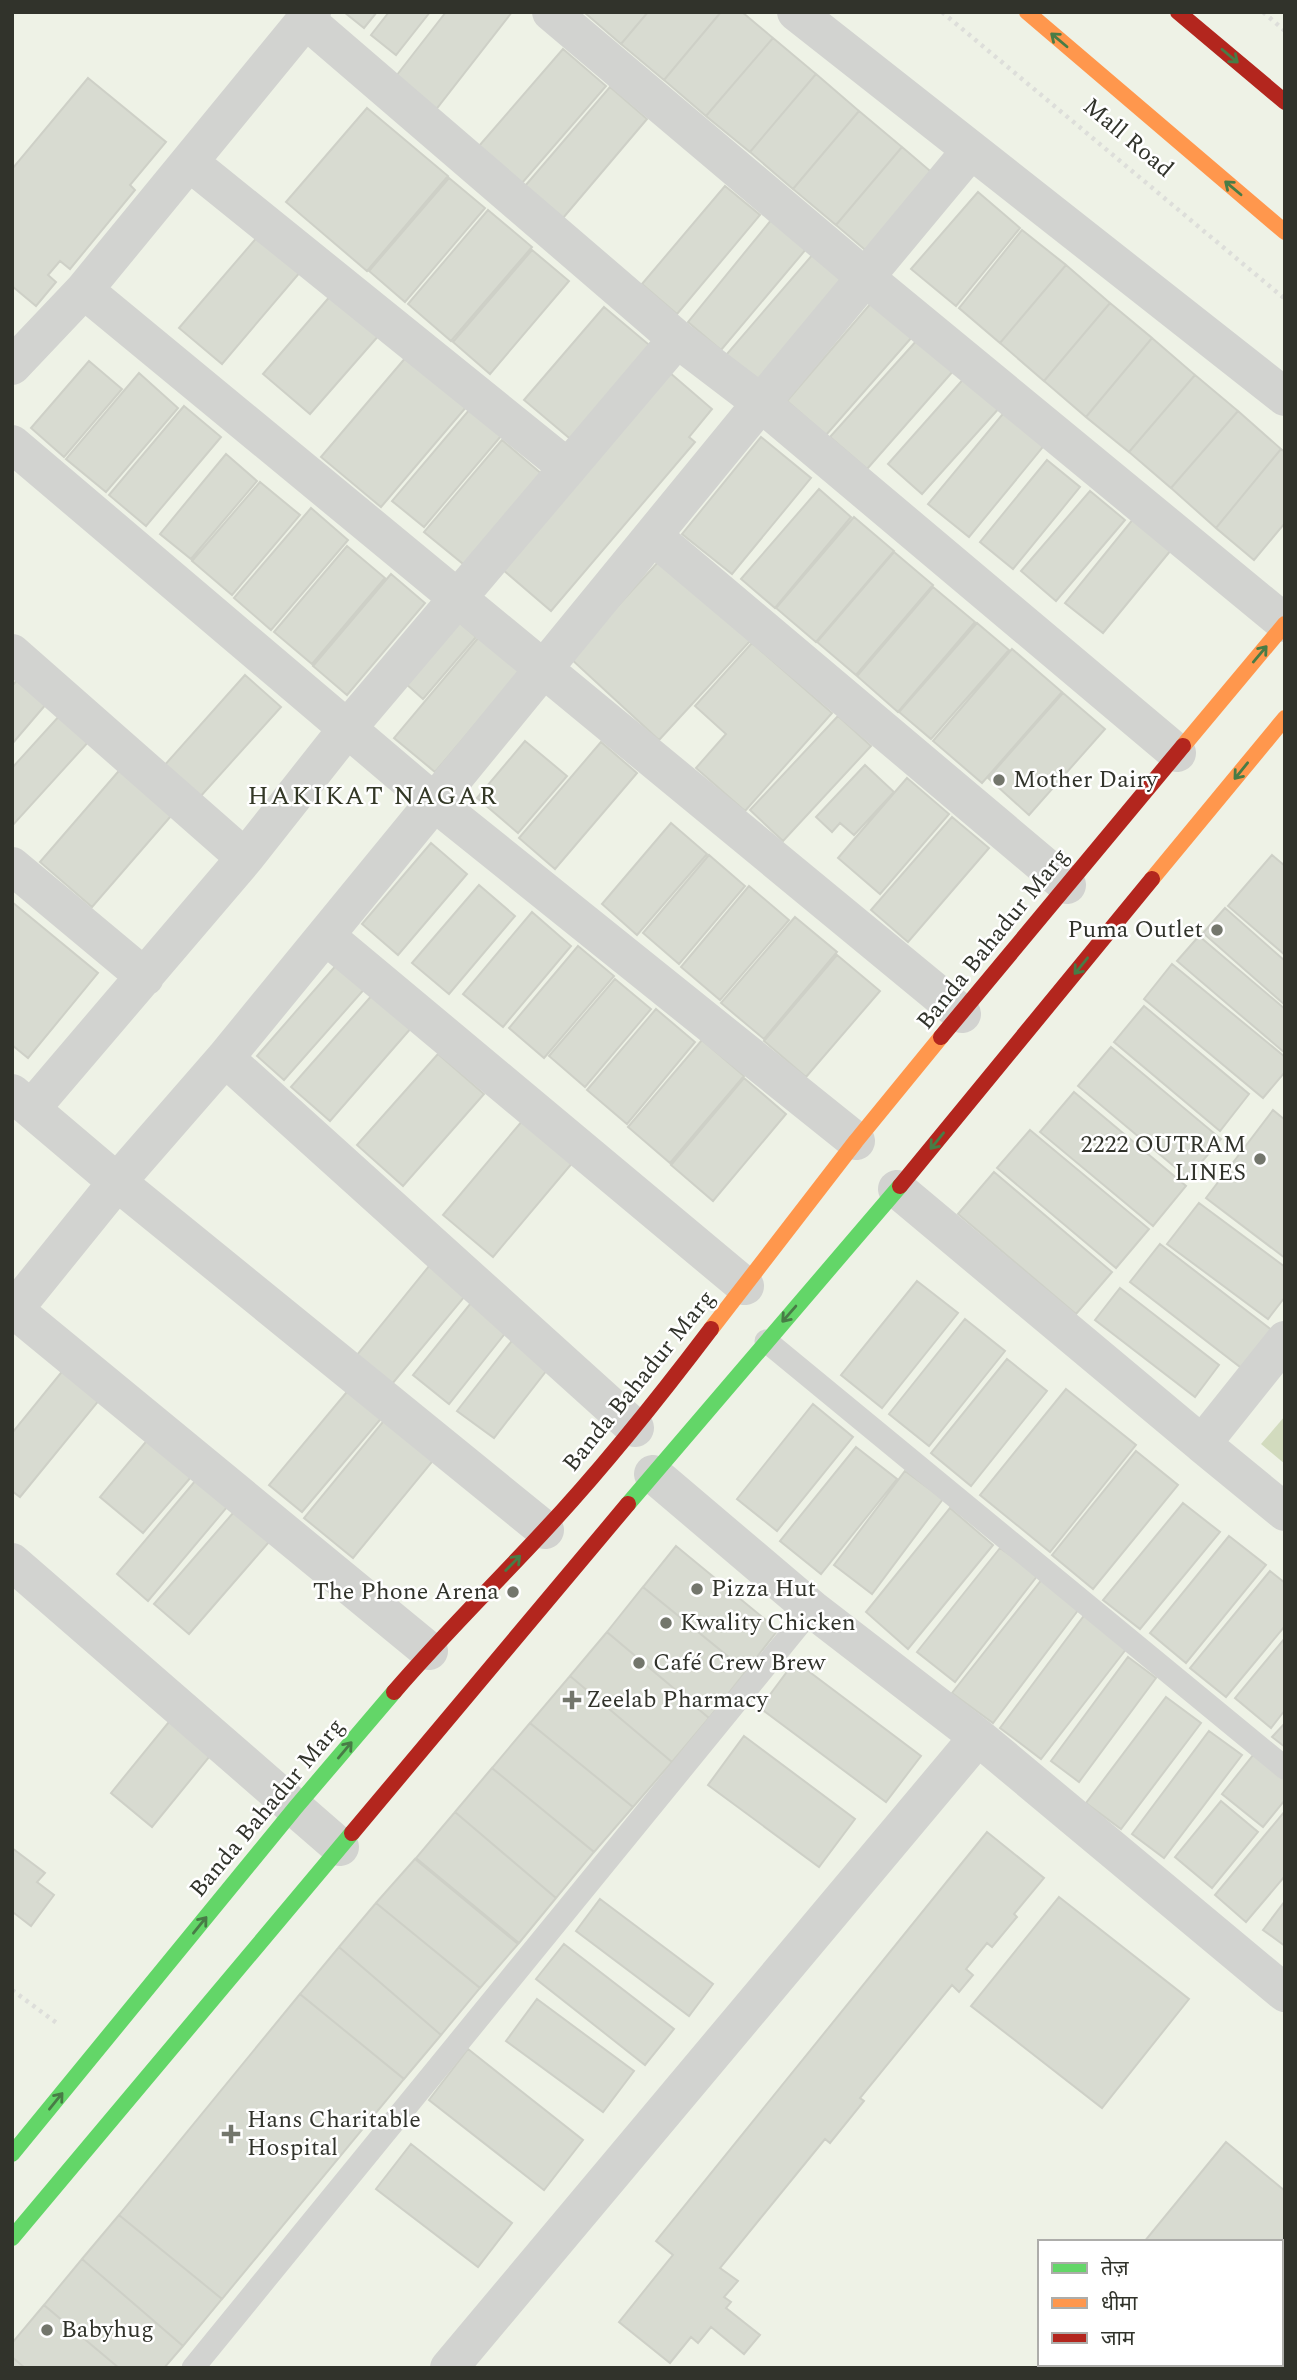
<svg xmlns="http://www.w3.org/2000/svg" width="1297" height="2380" font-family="Spectral,'Noto Sans Devanagari',serif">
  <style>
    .green { fill: #d2dbbe }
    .building { fill: #d8dbd1; stroke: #ced0c7; stroke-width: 2 }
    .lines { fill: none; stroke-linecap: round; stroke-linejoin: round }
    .path { stroke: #dddeda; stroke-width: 4.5; stroke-dasharray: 3.5 5; stroke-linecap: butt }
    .lane { stroke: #d2d3d0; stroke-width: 23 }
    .street { stroke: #d2d3d0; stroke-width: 38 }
    .fast { stroke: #63d668; stroke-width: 16 }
    .slow { stroke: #ff974d; stroke-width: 16 }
    .jam { stroke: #b3261e; stroke-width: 16 }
    .oneway { stroke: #487c46 }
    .poi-dot { fill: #73766c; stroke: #fff; stroke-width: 2.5 }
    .labels { text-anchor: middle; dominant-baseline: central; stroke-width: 5; stroke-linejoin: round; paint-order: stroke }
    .street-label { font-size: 24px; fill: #31332b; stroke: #fff }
    .poi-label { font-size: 24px; fill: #31332b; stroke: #fff; text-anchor: start }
    .neighbourhood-label { font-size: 26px; letter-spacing: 2px; fill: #333826; stroke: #fff }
  </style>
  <rect width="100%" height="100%" fill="#eef2e6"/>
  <path class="green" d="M1285,1416V1464L1261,1444Z"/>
  <path class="building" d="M344,12H377L364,28Z
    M389,12H430L396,55L371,35Z
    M446,12H512L434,112L393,80Z
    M584,12H648L621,44Z
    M648,12H721L664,80L621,44Z
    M721,12H742L773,38L706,116L664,80Z
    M773,38L816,74L750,152L706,116Z
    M563,49L606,86L522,183L479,146Z
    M816,74L859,111L793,189L750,152Z
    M88,78L166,142L130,185L135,190L70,269L60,261L48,275L56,282L36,306L12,286V169Z
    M610,87L647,119L563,218L525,186Z
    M367,108L448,176L367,271L286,202Z
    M859,111L902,147L836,225L793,189Z
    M902,147L936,176L870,254L836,225Z
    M449,178L485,208L405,302L369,271Z
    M725,186L760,215L677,314L642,284Z
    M978,192L1020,228L956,306L911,269Z
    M488,210L532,247L451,341L408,304Z
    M772,219L807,248L721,350L688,322Z
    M1022,230L1066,265L1000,343L959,308Z
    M259,235L301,271L222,364L179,328Z
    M532,250L569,281L490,374L453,342Z
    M814,253L851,284L764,383L726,355Z
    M1066,265L1110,303L1044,381L1000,343Z
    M332,294L380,334L310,414L263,374Z
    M872,302L912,337L826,435L787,401Z
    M1110,303L1152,338L1086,417L1044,381Z
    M604,307L654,349L574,442L524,400Z
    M1152,338L1195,375L1129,452L1086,417Z
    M918,339L954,370L867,469L830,437Z
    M407,356L467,406L381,507L321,457Z
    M89,361L122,389L64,457L31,428Z
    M662,366L712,409L689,437L695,442L551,611L495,563Z
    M139,373L178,408L106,492L66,459Z
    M967,375L1001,406L922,494L888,464Z
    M1195,375L1238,411L1171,488L1129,452Z
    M184,406L221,437L146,526L109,495Z
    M470,409L501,436L424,527L392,501Z
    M1007,409L1047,442L969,537L928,504Z
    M1238,411L1281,449L1216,528L1171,488Z
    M761,437L811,478L732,574L682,534Z
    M502,440L550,481L473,572L424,532Z
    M1281,449L1285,452V523L1254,560L1216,528Z
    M226,454L257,481L191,559L160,534Z
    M1047,460L1080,487L1013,569L980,542Z
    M260,482L300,515L232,595L192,561Z
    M819,489L851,517L775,608L741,579Z
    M1090,491L1125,520L1056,601L1021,571Z
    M311,508L348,540L271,630L234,598Z
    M854,517L894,551L816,642L776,608Z
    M1134,518L1171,550L1103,633L1065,603Z
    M347,546L385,578L312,664L274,632Z
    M894,552L933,585L856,675L817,642Z
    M660,560L750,641L659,740L570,658Z
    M391,574L425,603L347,695L313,666Z
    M933,587L975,622L898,712L857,676Z
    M450,614L476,637L423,699L397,676Z
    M977,623L1009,650L931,739L899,712Z
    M479,637L520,672L435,772L394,738Z
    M752,643L832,713L745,811L696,768L726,734L695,706Z
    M1012,649L1062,692L982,783L933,741Z
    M245,675L281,707L199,798L163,767Z
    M18,679L47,703L12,744V686Z
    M1063,693L1105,729L1029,815L988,778Z
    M61,714L90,740L12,826V768Z
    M838,716L871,746L783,841L750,810Z
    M525,741L567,776L518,833L477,798Z
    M601,742L637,773L555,869L519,838Z
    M124,765L177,809L92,907L40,862Z
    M865,765L894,792L854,835L840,823L832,832L816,817Z
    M907,778L949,814L880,894L838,858Z
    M952,817L989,848L908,942L871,910Z
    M671,823L707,854L637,935L602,904Z
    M431,843L467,874L398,955L362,924Z
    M709,855L745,886L679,964L643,933Z
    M1272,855L1285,866V955L1228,906Z
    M479,885L515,916L449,994L412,963Z
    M749,886L789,920L720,1000L681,967Z
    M12,902L98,973L28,1058L12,1045Z
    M1225,908L1285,961V1005L1203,933Z
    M532,912L571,946L503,1027L463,994Z
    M795,917L837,952L764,1039L721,1003Z
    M1199,936L1285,1009V1053L1177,961Z
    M578,946L614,976L544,1058L509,1028Z
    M837,955L880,991L806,1077L764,1041Z
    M339,962L367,986L284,1080L257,1056Z
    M1172,964L1285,1057V1072L1263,1098L1144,999Z
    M615,979L651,1009L585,1087L549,1056Z
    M374,993L412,1027L330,1121L291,1087Z
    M1144,1006L1249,1094L1220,1131L1114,1042Z
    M656,1009L695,1042L627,1124L587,1090Z
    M702,1040L744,1076L670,1163L628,1127Z
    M1111,1047L1221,1139L1188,1178L1078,1086Z
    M438,1054L484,1094L403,1186L357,1145Z
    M744,1078L786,1114L713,1201L671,1165Z
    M1074,1092L1186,1186L1153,1226L1040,1132Z
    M1273,1110L1285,1120V1258L1206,1198Z
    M523,1120L573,1162L493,1257L443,1215Z
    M1030,1130L1149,1229L1116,1268L997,1168Z
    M994,1172L1112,1272L1076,1314L958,1214Z
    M1199,1203L1285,1267V1297L1268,1319L1167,1244Z
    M1160,1244L1273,1331L1244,1370L1130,1282Z
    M434,1260L470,1290L387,1390L352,1361Z
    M917,1281L958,1313L882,1408L841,1375Z
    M1120,1288L1219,1365L1195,1397L1095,1320Z
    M475,1298L511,1326L449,1404L413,1375Z
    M965,1319L1005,1351L929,1446L889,1414Z
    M518,1333L554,1361L494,1438L457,1411Z
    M1007,1359L1047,1391L971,1486L931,1453Z
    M69,1363L105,1393L20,1497L12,1491V1433Z
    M351,1387L384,1415L302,1512L269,1485Z
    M1066,1389L1136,1445L1050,1552L980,1495Z
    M813,1404L853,1437L777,1531L737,1499Z
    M387,1417L436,1457L353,1558L304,1518Z
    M154,1432L197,1470L143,1533L100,1497Z
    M856,1447L897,1479L821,1574L780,1541Z
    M1136,1451L1178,1485L1093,1589L1052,1555Z
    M905,1471L943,1499L872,1594L834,1565Z
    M201,1474L233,1500L148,1601L117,1574Z
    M1183,1503L1220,1532L1140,1629L1103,1600Z
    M240,1505L275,1535L189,1634L154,1604Z
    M950,1508L993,1545L908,1649L866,1612Z
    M1229,1536L1266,1565L1186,1663L1150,1633Z
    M676,1546L778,1630L746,1671L643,1587Z
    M1000,1548L1038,1575L955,1682L917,1652Z
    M1270,1571L1285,1583V1626L1226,1697L1190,1668Z
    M1043,1578L1079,1609L993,1723L952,1693Z
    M643,1587L746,1671L709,1718L607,1632Z
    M1086,1613L1127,1648L1041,1759L1000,1728Z
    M607,1632L709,1718L672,1762L570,1676Z
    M1285,1638V1710L1271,1728L1235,1698Z
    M1128,1657L1156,1678L1079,1782L1051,1761Z
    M795,1661L921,1756L886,1802L760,1708Z
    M570,1676L672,1762L633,1807L530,1723Z
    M1166,1697L1201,1723L1121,1829L1086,1803Z
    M173,1717L214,1751L152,1827L111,1793Z
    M530,1723L633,1807L594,1852L492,1768Z
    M1285,1723V1747L1272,1737Z
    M1209,1731L1242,1755L1164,1858L1132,1834Z
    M744,1736L855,1819L819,1867L708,1785Z
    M1254,1754L1285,1777V1800L1263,1827L1222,1794Z
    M492,1768L594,1852L556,1898L455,1812Z
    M1221,1801L1258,1832L1212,1888L1175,1857Z
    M1285,1811V1876L1246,1922L1215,1895Z
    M455,1812L556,1898L519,1943L416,1858Z
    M987,1832L1044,1878L1014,1914L1017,1917L992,1947L987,1943L966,1969L973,1975L959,1992L952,1985L860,2098L864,2101L830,2143L825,2139L720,2268L738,2281L724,2297L731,2302L726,2308L760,2335L744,2354L711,2327L698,2343L691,2337L670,2363L619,2322L673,2255L656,2241Z
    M12,1848L45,1873L37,1882L54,1895L31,1926L14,1913L12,1915Z
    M415,1859L518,1944L480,1988L376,1903Z
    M1059,1897L1189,1999L1102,2108L971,2006Z
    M600,1899L713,1984L689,2016L576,1931Z
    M1285,1901V1946L1263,1930Z
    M376,1903L480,1988L441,2035L339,1947Z
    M564,1944L674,2029L645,2065L536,1979Z
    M339,1947L441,2035L404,2079L300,1994Z
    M300,1994L404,2079L222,2299L119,2215Z
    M537,1999L634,2071L603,2112L506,2041Z
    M468,2049L583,2140L544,2190L429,2100Z
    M1226,2142L1285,2191V2269L1281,2273V2242H1144Z
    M411,2144L512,2223L478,2267L376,2189Z
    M119,2215L222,2299L183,2346L82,2259Z
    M82,2259L183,2346L164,2368H119L44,2305Z
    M44,2305L119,2368H25L12,2357V2343Z
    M12,2357L25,2368H12Z
    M1042,2364H1205L1203,2368H1039Z"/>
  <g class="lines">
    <path class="path" d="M942,12L1285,299
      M1263,12L1285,31
      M12,1990L58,2024"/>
    <path class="lane" d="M766,1341L1285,1768
      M193,2368L812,1609"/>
    <path class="street" d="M551,12L866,278L1285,623
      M796,12L1285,397
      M306,20L677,339L761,403L1177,753
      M189,162L568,468
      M84,290L962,1014
      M12,366L84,290L312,12
      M12,444L435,803L856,1141
      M653,536L1067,885
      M12,653L245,858
      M12,866L145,977
      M326,936L745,1286
      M225,1058L635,1428
      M12,1093L117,1182L225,1058L761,403L971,150
      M31,1109L245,858L346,730L677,339
      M897,1189L1202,1444
      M12,1308L429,1651
      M12,1312L117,1182L545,1530
      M1285,1340L1202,1444L1285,1512
      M653,1474L812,1609L978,1737L1285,1993
      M12,1562L340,1847
      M449,2368L978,1737"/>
    <path class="fast" d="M628,1504L900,1186
      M12,2154L296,1807L394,1692
      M12,2238L352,1833"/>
    <path class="slow" d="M1027,12L1285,232
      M1183,746L1285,624
      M1152,879L1285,718
      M711,1329L856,1141L941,1037"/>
    <path class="jam" d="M1178,12L1285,102
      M941,1037L1183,746
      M900,1186L1152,879
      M394,1692C442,1636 494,1585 544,1531C604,1467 658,1399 711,1329
      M352,1833L628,1504"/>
  </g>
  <defs><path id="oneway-shaft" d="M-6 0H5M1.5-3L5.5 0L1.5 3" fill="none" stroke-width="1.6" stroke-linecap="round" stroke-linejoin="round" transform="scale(1.75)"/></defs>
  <g class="oneway">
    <use href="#oneway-shaft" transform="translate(1059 40) rotate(-140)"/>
    <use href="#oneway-shaft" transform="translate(1230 56) rotate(40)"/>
    <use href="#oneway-shaft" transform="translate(1233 188) rotate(-140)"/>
    <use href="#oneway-shaft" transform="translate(1260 654) rotate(-50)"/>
    <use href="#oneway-shaft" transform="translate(1241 771) rotate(129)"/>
    <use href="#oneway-shaft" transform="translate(1081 966) rotate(129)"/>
    <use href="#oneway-shaft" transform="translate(937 1141) rotate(129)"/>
    <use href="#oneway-shaft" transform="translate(789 1314) rotate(131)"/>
    <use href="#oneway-shaft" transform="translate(513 1563) rotate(-46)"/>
    <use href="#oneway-shaft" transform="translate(345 1750) rotate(-50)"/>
    <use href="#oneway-shaft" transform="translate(200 1925) rotate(-51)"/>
    <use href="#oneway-shaft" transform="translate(56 2101) rotate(-51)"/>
  </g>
  <g class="poi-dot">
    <circle cx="999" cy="780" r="7"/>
    <circle cx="1217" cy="930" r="7"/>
    <circle cx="1260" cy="1159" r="7"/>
    <circle cx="697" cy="1589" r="7"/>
    <circle cx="513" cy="1592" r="7"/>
    <circle cx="666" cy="1623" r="7"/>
    <circle cx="639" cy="1663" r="7"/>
    <path d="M568.5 1689.5h7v7h7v7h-7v7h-7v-7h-7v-7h7z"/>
    <path d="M227.5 2123.5h7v7h7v7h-7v7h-7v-7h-7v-7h7z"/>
    <circle cx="47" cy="2330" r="7"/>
  </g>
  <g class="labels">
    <g class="street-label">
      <text transform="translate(1128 138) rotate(40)">Mall Road</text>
      <text transform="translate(993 939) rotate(-51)">Banda Bahadur Marg</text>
      <text transform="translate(639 1381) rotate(-51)">Banda Bahadur Marg</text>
      <text transform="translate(267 1808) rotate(-50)">Banda Bahadur Marg</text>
    </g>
    <g class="poi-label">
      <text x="1013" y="780">Mother Dairy</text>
      <text x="1203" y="930" text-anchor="end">Puma Outlet</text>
      <text x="1246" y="1145" text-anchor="end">2222 OUTRAM<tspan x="1246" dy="28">LINES</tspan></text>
      <text x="711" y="1589">Pizza Hut</text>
      <text x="499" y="1592" text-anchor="end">The Phone Arena</text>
      <text x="680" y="1623">Kwality Chicken</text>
      <text x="653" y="1663">Café Crew Brew</text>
      <text x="586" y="1700">Zeelab Pharmacy</text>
      <text x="247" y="2120">Hans Charitable<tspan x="247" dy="28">Hospital</tspan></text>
      <text x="61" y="2330">Babyhug</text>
    </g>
    <g class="neighbourhood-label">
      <text x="373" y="796">HAKIKAT NAGAR</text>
    </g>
  </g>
  <rect width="1297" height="2380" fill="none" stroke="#31332b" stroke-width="28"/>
  <rect x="1038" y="2240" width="245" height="126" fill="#ffffff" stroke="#adadaa" stroke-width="2"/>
  <rect x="1052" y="2263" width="35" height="10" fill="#63d668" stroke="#adadaa" stroke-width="2"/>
  <text x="1101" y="2275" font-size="21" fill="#31332b">तेज़</text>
  <rect x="1052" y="2298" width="35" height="10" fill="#ff974d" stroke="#adadaa" stroke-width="2"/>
  <text x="1101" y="2310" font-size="21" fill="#31332b">धीमा</text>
  <rect x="1052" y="2333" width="35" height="10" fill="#b3261e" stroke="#adadaa" stroke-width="2"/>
  <text x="1101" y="2345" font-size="21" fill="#31332b">जाम</text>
</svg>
